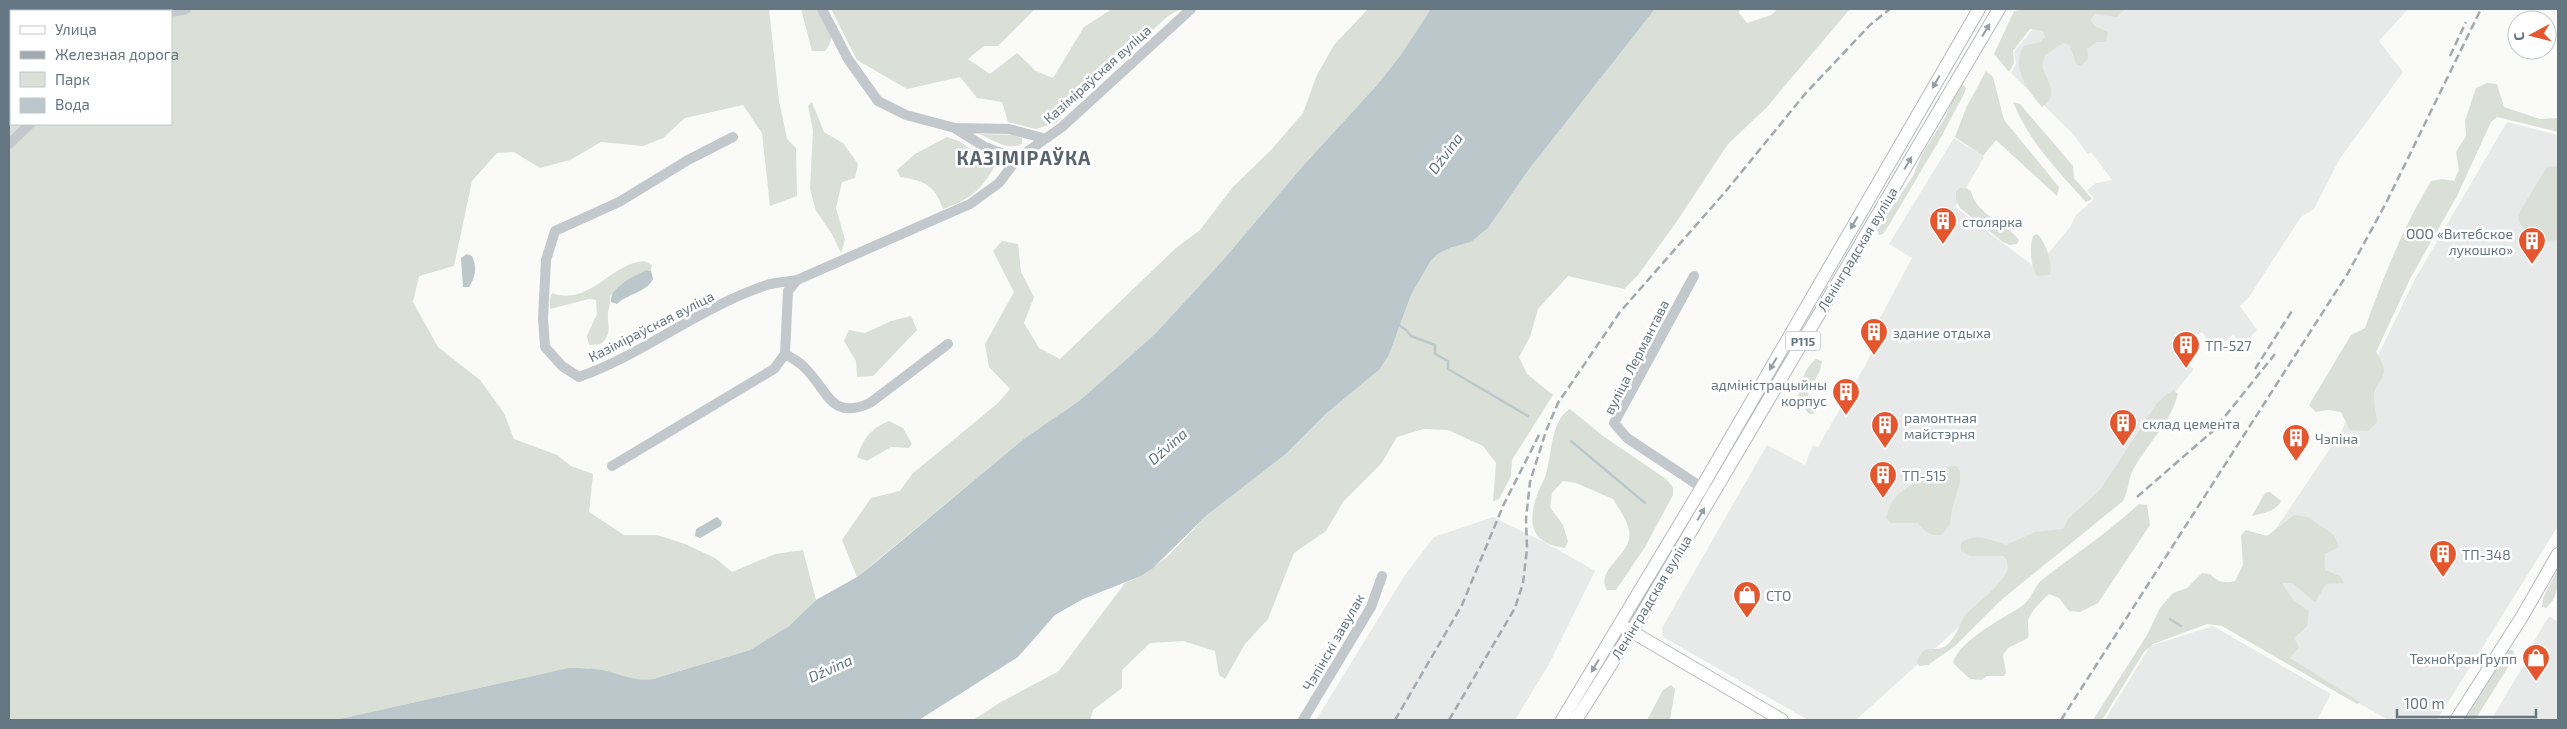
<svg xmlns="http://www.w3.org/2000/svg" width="2567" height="729" font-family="'Exo 2',sans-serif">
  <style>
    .built { fill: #e8e9e9 }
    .green { fill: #dadfd7; fill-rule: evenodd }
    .water { fill: #bbc7cb }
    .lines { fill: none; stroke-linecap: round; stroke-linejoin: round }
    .stream { stroke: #bbc7cb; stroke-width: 2.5 }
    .major-casing { stroke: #b5babe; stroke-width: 14 }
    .minor { stroke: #c3c8cc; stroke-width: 10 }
    .major { stroke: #fff; stroke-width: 12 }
    .rail { stroke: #a2aab0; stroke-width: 2.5; stroke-dasharray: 8 4; stroke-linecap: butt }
    .oneway { fill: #939fa8 }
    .labels { text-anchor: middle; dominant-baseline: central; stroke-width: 5; stroke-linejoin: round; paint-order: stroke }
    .shield { fill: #fff; stroke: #939fa8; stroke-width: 1 }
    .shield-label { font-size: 12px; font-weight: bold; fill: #657683 }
    .street-label { font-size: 14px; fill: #657683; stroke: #fff }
    .poi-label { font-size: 14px; fill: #657683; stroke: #fff; text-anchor: start }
    .water-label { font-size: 15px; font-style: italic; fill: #60757c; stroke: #fff }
    .district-label { font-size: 19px; font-weight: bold; letter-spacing: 1px; fill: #57646e; stroke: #fff }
  </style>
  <rect width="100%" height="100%" fill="#fafaf8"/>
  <path class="built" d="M2049,9H2408L2379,41L2403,72L2339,160L2314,209L2301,217L2249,297L2240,306L2257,330L2243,344L2233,335L2215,350L2202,332L2192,340L2182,361L2194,369L2167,402L2099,500L1856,720H1808L1663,637L1662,628L1767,445L1805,465L1813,445L1818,447L1828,429L1829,430L1830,426L1865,366L1872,351L1865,346L1912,258L1889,244L1954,138L1984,157L1955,207L2032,265L2039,254L2047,255L2071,226L2075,216L2094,199L2087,190L2096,183L2112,180L2091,152L2088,154L2073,134L2011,73L2016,63L2014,52Z
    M2507,122L2558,135V526L2437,720H2388L2214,620L2340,434L2415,279Z
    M1493,517L1550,545L1595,571L1549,664L1515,720H1316L1405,575L1434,537Z
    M2549,616L2558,622V720H2491L2525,663L2523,660Z
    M2213,626L2331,694L2317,720H2105L2150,646Z"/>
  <path class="green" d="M9,9H769L779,101L787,139L796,148L797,196L770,206L762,133L743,105L685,118L663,138L643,146L601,142L570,160L540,168L514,152L497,153L472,181L454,266L419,276L413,302L438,347L480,380L504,413L514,439L557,455L571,466L593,474L589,512L624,535H657L685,544L715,558L732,572L775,554L803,550L816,600L789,626L750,650L653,679L639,681L587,668L542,674L335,720H9ZM11,11H171V124H11Z
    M801,9H818C827,24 838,36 825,51H812Z
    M831,9H1035L998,46H984L968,59L990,74L1017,53L1036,71L1053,78L1084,27L1112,9H1180L1167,17L1078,98L1056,123L1036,129L1008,122L1002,102L977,98L960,77L907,89L857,60Z
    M1368,9H1431L1400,56L1377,85L1301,168L1224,259L1155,334L1079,401L1025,438L857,577L842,540L871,498L900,491L912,474L998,403L1010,389L989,367L985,344L1014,292L993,251L1002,241L1018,244L1021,272L1034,297L1024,323L1039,348L1060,359L1176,248L1200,230L1232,188L1272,149L1303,113L1317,75L1334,45Z
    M1655,9H1740L1739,13L1747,23L1771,15L1778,9H1850L1766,108L1728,144L1675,224L1638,275L1624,289L1568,276L1538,309L1530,337L1519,357L1527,374L1553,395L1512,460L1511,476L1499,499L1493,501L1496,463L1483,446L1448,430L1423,429L1397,437L1381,464L1343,502L1326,531L1294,553L1268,619L1245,644L1225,679L1219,675L1215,651L1183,641L1150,643L1122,670V688L1093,710L1090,720H973L1001,702L1059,671L1125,583L1141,576L1167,557L1207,515L1286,454L1328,412L1379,370L1389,355L1411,295L1430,262L1438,254L1450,248L1471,242L1488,228L1530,168Z
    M2027,9H2125L2117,17L2095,14L2090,20L2095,26L2108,32L2106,42H2097L2087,49L2088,58L2082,66L2076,64L2070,45L2063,43L2045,55L2042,66C2047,82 2060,95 2042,107C2028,91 2010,67 2024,46L2040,42L2045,37L2043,31L2030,29L2013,51L2014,63L2009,72L1994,54L2014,11Z
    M1986,71L1993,77L2004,120L2059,187L2057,196L1996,140L1983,156L1955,137L1966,108Z
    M2487,83L2497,84L2504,107L2540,119L2558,118V132L2497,117L2491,122L2457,196L2411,277L2376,352C2395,381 2374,376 2374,398C2374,406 2376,414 2377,422L2368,431L2350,430L2341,412L2328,410L2316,412L2309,405L2351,335L2365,328C2384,275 2402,230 2431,181L2442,179L2454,181L2459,170L2456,152L2466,136L2465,121L2476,88Z
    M1963,85L1966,88L1964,94L1940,139L1889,225L1883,234L1879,235L1877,230L1913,176L1922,154L1945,118L1958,87Z
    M812,102L824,132L843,143L858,164L855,178L842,182L836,208L845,240L841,253L832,234L816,211L810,189L813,130L808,106Z
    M2013,102L2020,104L2073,166L2074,178L2092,199L2086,202C2057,170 2030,143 2013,102Z
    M979,134L1014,135L1022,138V144C1008,151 993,140 979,134Z
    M947,137L959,141L995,166C981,190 970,200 943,209C935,185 923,180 900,177L897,170L915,154Z
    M2551,166L2558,167V239C2545,246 2517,230 2518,215L2546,168Z
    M1960,188H1966L1971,191C1976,215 2006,222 2019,240L2017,244L2010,245L2003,242L1960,208L1956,200V192Z
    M2037,234C2046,241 2053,265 2050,275L2037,276C2031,267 2029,247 2033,236Z
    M644,261L652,265L651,271L647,270L610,296C611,303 609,306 608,313C607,327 613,332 601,344L589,345L587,336L597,314L596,300L589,299L550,309V298L552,293C589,307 611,263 644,261Z
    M911,316L917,330L873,376L857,377L856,361L844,341L849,330L865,333L891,321Z
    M1816,359L1822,361L1820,370L1808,394L1810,403L1816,409L1813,414L1808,413L1798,397C1801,383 1804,368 1816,359Z
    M2174,391L2178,394C2170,423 2149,442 2134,468C2128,478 2129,490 2123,501L2000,601L1955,646L1928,665L1919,666L1917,662C1924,640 1934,655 1947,645C1958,636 1959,621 1968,612C1983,598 1997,589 2008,570L2007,560L2003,556H1970L1961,551V543C1975,532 1991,540 2006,545L2035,532L2063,529L2068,519L2100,490L2157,403L2167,394Z
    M1570,409L1603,436L1666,479L1673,487V495L1645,547L1616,590H1607C1594,569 1634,554 1629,531C1627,519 1619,509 1613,499L1576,483L1563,481L1552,493L1550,507L1563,525L1568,541L1565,548C1532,544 1527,525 1537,495C1539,488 1543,483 1545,477C1552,458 1550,420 1570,409Z
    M889,421L903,428L912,444L909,448L891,447L867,461L857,457C864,438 870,429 889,421Z
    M1956,466L1960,471V482L1952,509L1950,524L1942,535C1930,536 1925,532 1918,523H1891L1886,518C1890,494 1914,479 1936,479L1948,467Z
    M2270,492L2281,501C2276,512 2263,513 2252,516L2265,493Z
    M2139,504L2147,505L2150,525L2098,603L2080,612L2069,611L2059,598L2049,594C2041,602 2031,610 2028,621C2027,626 2030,632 2028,638L2008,648L2003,655L2006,673L2004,676H1987L1981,680L1970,679L1953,663C1958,641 2004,618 2022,606C2031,600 2034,586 2043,579C2075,554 2109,532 2139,504Z
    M2294,515L2308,517L2334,535L2339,547L2325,554V570L2340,576L2344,583L2326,584L2315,602L2292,583H2282L2293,600L2309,611L2307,626L2294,638L2299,647L2290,658L2360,702L2357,704L2222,626L2207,624L2153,644L2144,652L2102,720H2093L2147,635L2160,608L2173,593L2187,588L2202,573L2210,574C2218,582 2224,584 2235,581L2243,565L2241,535L2246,530L2267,536Z
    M2558,568C2558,584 2559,597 2546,608L2542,607L2543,598Z
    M2507,650H2513L2515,656L2475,720H2460Z
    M1671,685L1675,689L1670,720H1647L1663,690Z"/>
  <path class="water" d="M1431,9H1655L1530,168L1488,228L1471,242L1450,248L1438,254L1430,262L1411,295L1389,355L1379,370L1328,412L1286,454L1207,515L1153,568L1141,576L1083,599L1055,615L1018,657L919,720H335L569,668C582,668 593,668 606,671C623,675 635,682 653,679L750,650L789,626L816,600L857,577L876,562L1025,438L1079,401L1155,334L1224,259L1301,168L1377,85L1400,56Z
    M467,254L472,256C477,267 476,276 469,287H463L461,258Z
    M647,270L651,271L653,279C647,292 627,294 617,304L611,302C609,288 635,275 647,270Z
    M717,517L722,522L721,526L700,538L695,536L696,529Z"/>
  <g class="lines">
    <path class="stream" d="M1400,326L1406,330L1411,336L1435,345V354L1448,361V369L1528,416
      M1571,441L1645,503
      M2170,619L2181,626"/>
    <defs>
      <path id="major" d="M1624,627L1782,720
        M1562,720L1702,487L1979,9
        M1576,720L1632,631L1999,9
        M2456,720L2523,615L2558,554"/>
    </defs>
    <use href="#major" class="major-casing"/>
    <path class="minor" d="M822,9L848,59L878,101L906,115L955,128L1009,129L1043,138
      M171,12L186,9
      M956,129L985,147L1017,159
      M733,137L688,160L619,202L555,231L546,260L543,318L545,347L562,366L579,377C644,354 700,307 767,285C776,282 787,282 797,280L970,204L999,183L1017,159L1062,127L1191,9
      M9,144L30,124
      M1694,276L1614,423L1627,438L1707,491
      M785,354C792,358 800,362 805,368C828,390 830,421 870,403L948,344
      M612,466L774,369L785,354L788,291L797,280
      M1303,720L1371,607L1382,576"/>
    <use href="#major" class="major"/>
    <path class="rail" d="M2450,56L2466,22
      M2255,369L2292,311
      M2137,497L2214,430L2275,354
      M1395,720L1462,605L1503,506L1540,433
      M1449,720L1515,608L1523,583L1527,549L1526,519L1530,482L1546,431L1558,403L1620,312L1726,191L1805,94L1870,25L1890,9
      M2061,720L2348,273L2387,201L2481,9"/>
  </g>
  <defs><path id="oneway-solid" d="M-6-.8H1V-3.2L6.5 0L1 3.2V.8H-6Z" transform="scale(1.25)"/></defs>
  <g class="oneway">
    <use href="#oneway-solid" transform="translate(1986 30) rotate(-59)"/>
    <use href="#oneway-solid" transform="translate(1936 82) rotate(120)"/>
    <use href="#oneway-solid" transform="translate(1908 163) rotate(-59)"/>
    <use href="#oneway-solid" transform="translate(1854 223) rotate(120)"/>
    <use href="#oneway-solid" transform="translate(1773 364) rotate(120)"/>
    <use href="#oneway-solid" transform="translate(1701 514) rotate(-60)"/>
    <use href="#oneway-solid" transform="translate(1595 666) rotate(121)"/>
  </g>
  <defs>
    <symbol id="building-pin" viewBox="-11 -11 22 30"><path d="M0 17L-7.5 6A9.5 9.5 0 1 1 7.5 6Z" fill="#e4572e" stroke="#fff"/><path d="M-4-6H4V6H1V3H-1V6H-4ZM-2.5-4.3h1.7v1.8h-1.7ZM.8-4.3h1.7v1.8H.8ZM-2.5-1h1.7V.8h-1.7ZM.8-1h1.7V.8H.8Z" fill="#fff"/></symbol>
    <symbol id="shop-pin" viewBox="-11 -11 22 30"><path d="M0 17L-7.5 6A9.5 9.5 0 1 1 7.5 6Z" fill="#e4572e" stroke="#fff"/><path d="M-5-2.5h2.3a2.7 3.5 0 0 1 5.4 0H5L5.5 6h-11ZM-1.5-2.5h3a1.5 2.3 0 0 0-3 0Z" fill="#fff"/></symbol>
  </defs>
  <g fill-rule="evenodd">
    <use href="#building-pin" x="1927" y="205" width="32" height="43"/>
    <use href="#building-pin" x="2516" y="225" width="32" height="43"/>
    <use href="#building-pin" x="1858" y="316" width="32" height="43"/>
    <use href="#building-pin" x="2170" y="329" width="32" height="43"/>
    <use href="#building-pin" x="1830" y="376" width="32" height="43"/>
    <use href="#building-pin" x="2107" y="407" width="32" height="43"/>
    <use href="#building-pin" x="1869" y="409" width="32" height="43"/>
    <use href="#building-pin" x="2280" y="422" width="32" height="43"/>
    <use href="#building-pin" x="1867" y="459" width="32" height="43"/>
    <use href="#building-pin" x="2427" y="538" width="32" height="43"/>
    <use href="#shop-pin" x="1731" y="579" width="32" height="43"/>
    <use href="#shop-pin" x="2520" y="642" width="32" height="43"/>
  </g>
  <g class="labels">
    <rect class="shield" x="1785.5" y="331.5" width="35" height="19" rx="4"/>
    <g class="shield-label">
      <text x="1803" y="341">Р115</text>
    </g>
    <g class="street-label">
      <text transform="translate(1097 74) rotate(-42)">Казіміраўская вуліца</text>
      <text transform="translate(1857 249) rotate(-59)">Ленінградская вуліца</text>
      <text transform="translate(651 326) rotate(-27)">Казіміраўская вуліца</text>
      <text transform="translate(1636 357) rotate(-63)">вуліца Лермантава</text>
      <text transform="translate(1651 597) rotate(-59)">Ленінградская вуліца</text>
      <text transform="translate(1333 642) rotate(-60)">Чэпінскі завулак</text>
    </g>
    <g class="poi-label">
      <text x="1962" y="221">столярка</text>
      <text x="2513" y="233" text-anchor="end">ООО «Витебское<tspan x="2513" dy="16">лукошко»</tspan></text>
      <text x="1893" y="332">здание отдыха</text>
      <text x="2205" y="345">ТП-527</text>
      <text x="1827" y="384" text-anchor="end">адміністрацыйны<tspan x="1827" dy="16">корпус</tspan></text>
      <text x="1904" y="417">рамонтная<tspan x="1904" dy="16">майстэрня</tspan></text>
      <text x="2142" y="423">склад цемента</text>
      <text x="2315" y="438">Чэпіна</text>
      <text x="1902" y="475">ТП-515</text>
      <text x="2462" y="554">ТП-348</text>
      <text x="1766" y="595">СТО</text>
      <text x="2517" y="658" text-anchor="end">ТехноКранГрупп</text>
    </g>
    <g class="water-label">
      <text transform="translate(1445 153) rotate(-53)">Dźvina</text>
      <text transform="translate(1167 446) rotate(-41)">Dźvina</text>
      <text transform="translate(830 668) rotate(-24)">Dźvina</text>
    </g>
    <g class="district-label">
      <text x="1024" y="157">КАЗІМІРАЎКА</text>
    </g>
  </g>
  <rect width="2567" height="729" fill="none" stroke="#657683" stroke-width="20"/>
  <rect x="10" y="10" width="162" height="115" fill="#ffffff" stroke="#c1c8cd"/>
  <rect x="20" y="26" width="25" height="8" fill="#ffffff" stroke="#c1c8cd"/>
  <text x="55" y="35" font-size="15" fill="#657683">Улица</text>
  <rect x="20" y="51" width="25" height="8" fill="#a2aab0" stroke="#c1c8cd"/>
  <text x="55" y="60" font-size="15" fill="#657683">Железная дорога</text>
  <rect x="20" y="72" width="25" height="15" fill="#dadfd7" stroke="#c1c8cd"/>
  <text x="55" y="85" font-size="15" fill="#657683">Парк</text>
  <rect x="20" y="98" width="25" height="15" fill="#bbc7cb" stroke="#c1c8cd"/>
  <text x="55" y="110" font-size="15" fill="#657683">Вода</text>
  <g transform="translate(2532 35) rotate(263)"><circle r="24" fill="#ffffff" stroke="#c1c8cd"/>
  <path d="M0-4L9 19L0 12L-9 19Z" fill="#e4572e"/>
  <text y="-8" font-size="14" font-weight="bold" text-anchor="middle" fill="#657683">С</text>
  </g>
  <path d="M2397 709v8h139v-8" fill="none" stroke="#657683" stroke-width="2.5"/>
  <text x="2404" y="709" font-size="15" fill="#657683" stroke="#ffffff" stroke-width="4" paint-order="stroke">100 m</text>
</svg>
